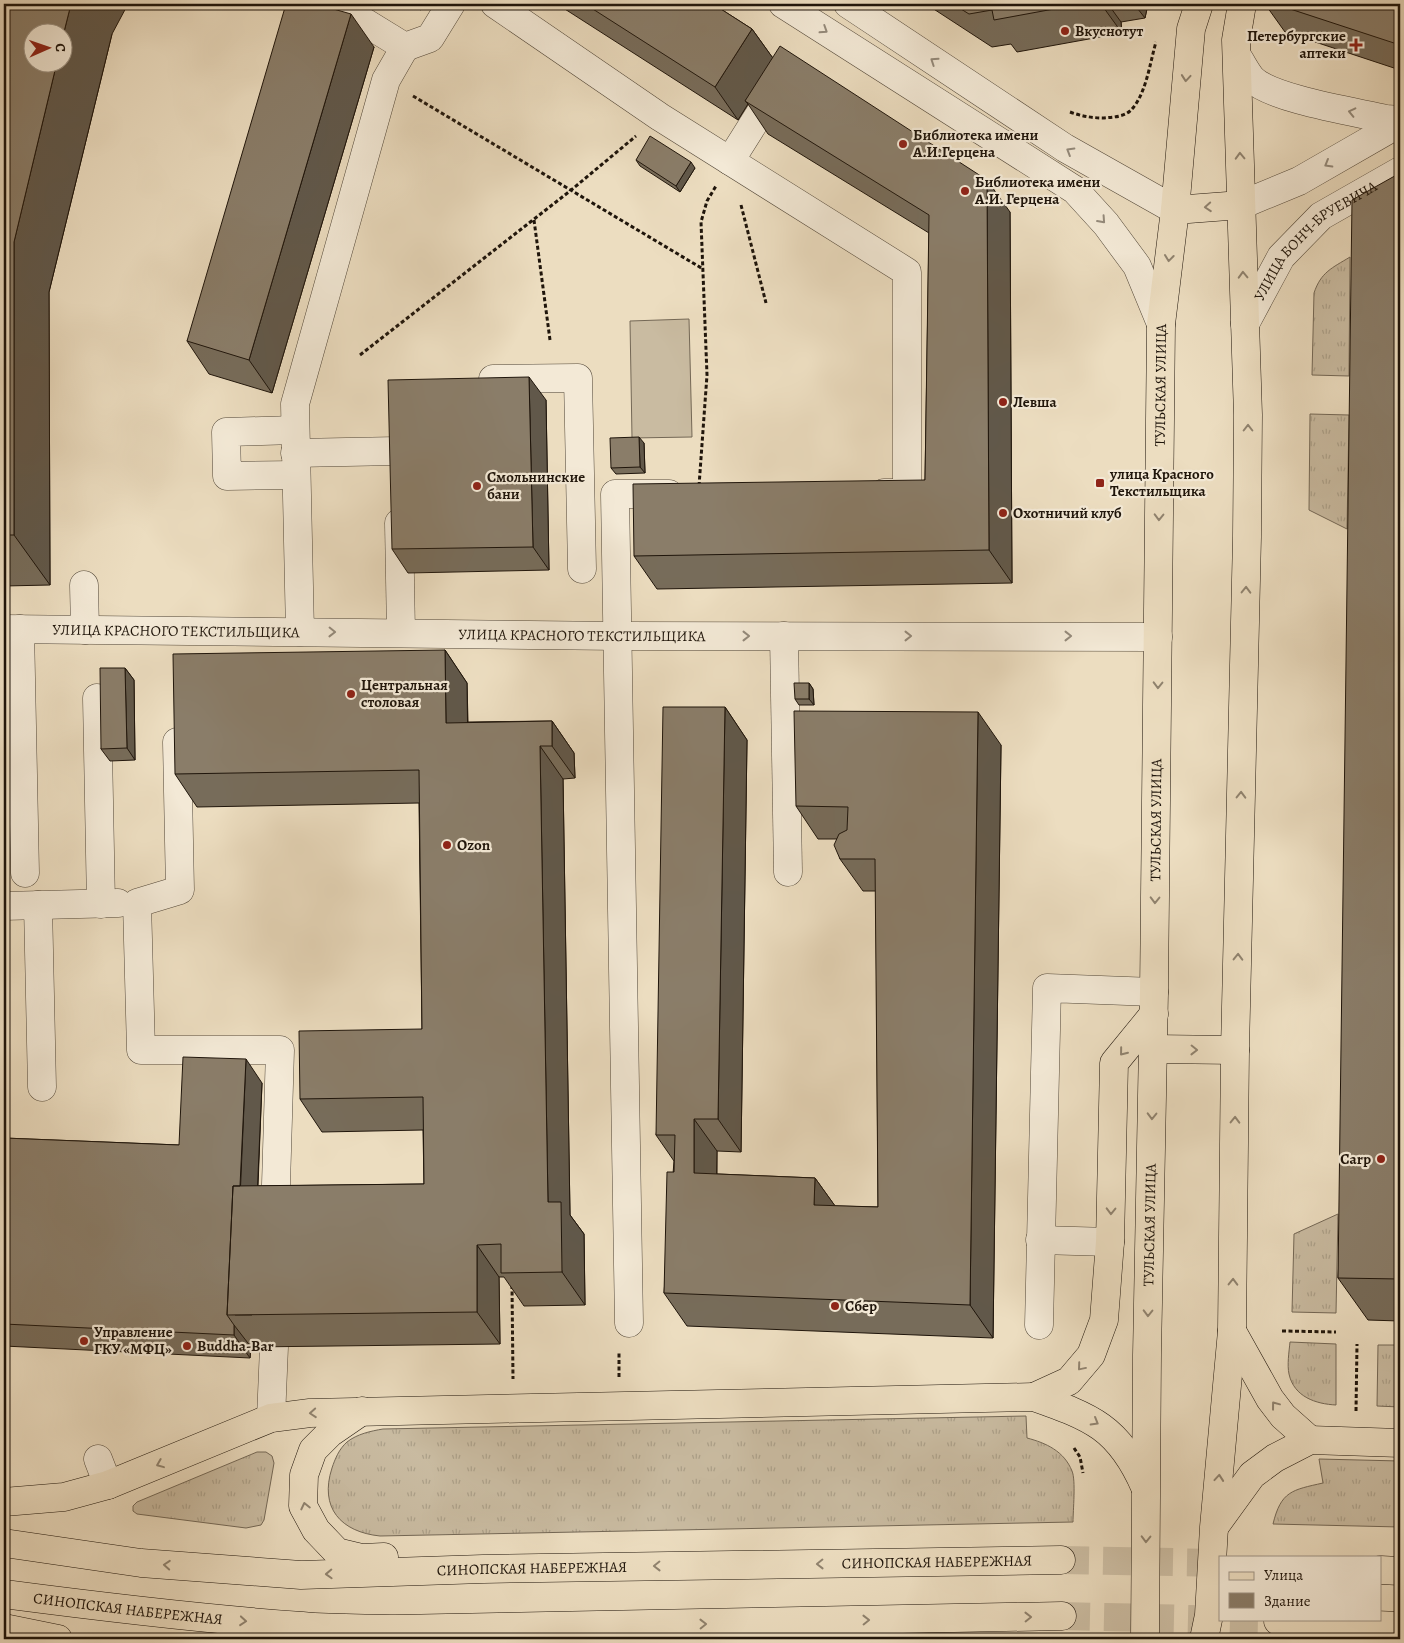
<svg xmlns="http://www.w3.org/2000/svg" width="1404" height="1643" font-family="Alegreya,serif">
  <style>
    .grass { fill: url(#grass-tufts); stroke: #746856 }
    .pitch { fill: #c9bba1; stroke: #746856 }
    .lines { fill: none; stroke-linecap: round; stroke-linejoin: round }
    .major-tunnel { stroke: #cdbfa5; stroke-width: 28; stroke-dasharray: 28 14; stroke-linecap: butt }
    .minor-casing { stroke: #524738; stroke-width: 29 }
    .major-casing { stroke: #1f150b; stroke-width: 29 }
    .path { stroke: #1f150b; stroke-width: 3; stroke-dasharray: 4 2.5; stroke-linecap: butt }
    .minor { stroke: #f3e9d6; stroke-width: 28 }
    .major { stroke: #ecddc0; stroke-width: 28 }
    .wall { fill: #776c5a; stroke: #1f150b }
    .shaded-wall { fill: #61584a; stroke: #1f150b }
    .building { fill: #8a7d69; stroke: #1f150b }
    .oneway { stroke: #948a7b }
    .oneway2 { stroke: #90836f }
    .poi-dot { fill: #8f2418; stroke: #f3e9d6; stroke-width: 2 }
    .labels { text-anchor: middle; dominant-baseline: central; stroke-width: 4.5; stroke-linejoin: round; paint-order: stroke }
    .poi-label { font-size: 15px; font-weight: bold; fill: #1f150b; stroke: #f3e9d6; text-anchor: start }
    .street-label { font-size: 15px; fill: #1f150b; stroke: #f3e9d6 }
  </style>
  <defs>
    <pattern id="grass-tufts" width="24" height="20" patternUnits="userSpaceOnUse" patternTransform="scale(1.25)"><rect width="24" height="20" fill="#c9bba1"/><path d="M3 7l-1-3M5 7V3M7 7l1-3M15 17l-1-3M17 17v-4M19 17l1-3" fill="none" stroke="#aca089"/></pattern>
  </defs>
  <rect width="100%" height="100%" fill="#ecddc0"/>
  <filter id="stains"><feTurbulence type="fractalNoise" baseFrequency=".004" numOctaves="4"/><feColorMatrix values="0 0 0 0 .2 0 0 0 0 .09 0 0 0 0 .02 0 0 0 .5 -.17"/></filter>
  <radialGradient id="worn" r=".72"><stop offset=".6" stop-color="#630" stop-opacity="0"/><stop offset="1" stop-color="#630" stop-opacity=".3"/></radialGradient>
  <path class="grass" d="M1350,257L1349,376L1312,375L1314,293C1321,272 1332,268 1350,257Z
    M1310,414L1349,415L1347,529L1309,510Z
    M1338,1214L1336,1313L1292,1312L1294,1234Z
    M1290,1342L1336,1344V1405C1316,1404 1294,1397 1289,1374C1287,1365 1289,1352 1290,1342Z
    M1378,1345H1400V1407L1377,1406Z
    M1026,1416L1027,1438C1046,1443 1064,1451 1072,1471C1076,1480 1073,1511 1073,1522L380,1536C341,1532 319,1508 332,1468C335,1459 339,1449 347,1442C357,1434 371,1431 383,1429Z
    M257,1452H266L272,1456L274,1463L264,1520L261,1525L246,1528L137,1514L133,1511V1506L137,1502Z
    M1319,1459L1400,1461V1527L1273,1524C1281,1491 1292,1490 1323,1483Z"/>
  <path class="pitch" d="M689,319L692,437L632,438L630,321Z"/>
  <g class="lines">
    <path class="major-tunnel" d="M1061,1560L1220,1563
      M1062,1616L1278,1621"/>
    <defs>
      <g id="minor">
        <path d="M335,4L405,47L430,38L451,4"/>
        <path d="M495,4L660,117L907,272V493H884"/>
        <path d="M783,4L1075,190L1106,224L1137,266L1161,324"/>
        <path d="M848,4L1065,148L1175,210"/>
        <path d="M1237,56C1242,63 1246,72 1252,79C1272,99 1356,112 1386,119L1400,120"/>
        <path d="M730,161L774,91"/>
        <path d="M1241,205L1299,181L1400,123"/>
        <path id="s1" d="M1245,324L1281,257L1321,216L1400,171"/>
        <path d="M493,379L578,378L582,569"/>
        <path d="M295,430L226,432L227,476L296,475"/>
        <path d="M295,453L397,451"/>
        <path d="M399,523L401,633"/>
        <path d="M84,585L85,630"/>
        <path id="s2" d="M4,629L618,636L1158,637"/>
        <path d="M20,629L25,873"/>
        <path d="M300,632L295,404L386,80L405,47"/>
        <path d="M784,636L788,872"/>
        <path d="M97,698L101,904"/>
        <path d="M177,742L180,890L137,903L141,1050H280L275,1218"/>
        <path d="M38,905L42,1087"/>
        <path d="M4,906L118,903"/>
        <path d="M1040,1240L1110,1242"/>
        <path d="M629,1323L615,494H669"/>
        <path d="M1039,1325L1047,988L1154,992"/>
        <path d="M271,1418L274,1347"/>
        <path d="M98,1459L108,1485"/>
      </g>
      <g id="major">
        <path d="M1175,210L1241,205"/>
        <path d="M1153,1049L1235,1050"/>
        <path d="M1232,1331L1270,1399L1283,1416L1310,1440"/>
        <path d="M1034,1397L1069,1381L1091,1355L1104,1320L1110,1242L1114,1063L1154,1014"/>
        <path d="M362,1411L330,1433L313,1450L304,1475L303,1506L316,1530L337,1552L362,1558L384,1557"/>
        <path d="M4,1502L64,1497L108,1485L271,1418L310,1413L1034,1397C1091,1417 1119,1427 1145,1487"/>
        <path d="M1215,1526L1252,1475L1275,1458L1310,1440L1400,1443"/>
        <path id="s3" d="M4,1543L141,1563L301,1575L483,1569L1061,1560"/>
        <path d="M1380,1570L1400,1571"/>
        <path id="s4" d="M4,1594C103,1607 202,1619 302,1626C333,1629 365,1628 396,1629L1062,1616"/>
        <path d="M1278,1621L1400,1626"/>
        <path d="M4,1628L58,1639"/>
        <path id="s5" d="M1145,1639L1147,1355L1154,992L1161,324L1175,210L1191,29L1199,4"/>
        <path d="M1204,1639L1209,1615L1214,1527L1232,1331L1235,1050L1247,537L1248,415L1236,40L1242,4"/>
      </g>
    </defs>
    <use href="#minor" class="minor-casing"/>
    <use href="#major" class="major-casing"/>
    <path class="path" d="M413,96L703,269
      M1070,112C1081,116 1092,118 1104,118C1113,117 1123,117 1130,111C1146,96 1150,62 1156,42
      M741,205L766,303
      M534,220L550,340
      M360,355L570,191L636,136
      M699,486L707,375L701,222L707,201L716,186
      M512,1285L513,1379
      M1282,1331L1336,1332
      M619,1377V1351
      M1356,1411L1357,1344
      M1074,1448L1080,1457L1083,1473"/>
    <use href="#minor" class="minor"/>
    <use href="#major" class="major"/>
  </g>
  <path class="wall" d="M4,4L112,34L49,292L50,585L4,586Z
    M411,4H425L421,10Z
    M557,4H713L752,29L772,57L1010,212L1012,583L657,589L634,556L925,480L929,233L768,134L748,104L738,120Z
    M926,4H1148L1145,18L1121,22L1122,33L1017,52L1011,44L992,47Z
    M1265,4H1400V70L1285,32Z
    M374,47L272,393L209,374L187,341Z
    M636,160L695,168L680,192L640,166Z
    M1400,173V1321L1368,1320L1338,1278Z
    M546,400L549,570L408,573L392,549Z
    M644,443L645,473L616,474L611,468Z
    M445,650L467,683L468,722L552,721L574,753L575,778L563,779L570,1215L584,1234L585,1305L524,1306L504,1277H499L500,1344L251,1347L250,1358L4,1346V1138L179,1145L262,1083L258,1186L424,1184L423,1130L322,1132L300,1099L422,1029L419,803L197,807L175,774Z
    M125,668L134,680L135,760L110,761L101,749Z
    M809,683L813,689L814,705H799L795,699Z
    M725,707L747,740L741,1152L717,1151V1174L815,1178L835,1206L878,1207L876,891H863L840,859L837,839H818L796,806L1001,745L993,1338L687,1326L664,1293L674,1161L656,1135Z
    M4,1030L7,1035L8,1078H4Z"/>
  <path class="shaded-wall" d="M71,4H128L112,34L49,292L50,585L14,535V242L57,62H62V40Z
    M416,4H425L421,10Z
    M1101,4H1108L1121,22L1122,33Z
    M1134,4H1148L1145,18Z
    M351,14L374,47L272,393L249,360Z
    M752,29L775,61L745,101L748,104L738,120L715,87Z
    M691,162L695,168L680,192L676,186Z
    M987,180L1010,212L1012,583L989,550Z
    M529,377L546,400L549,570L533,547Z
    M639,437L644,443L645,473L640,467Z
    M445,650L467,683L468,755L446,723Z
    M125,668L134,680L135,760L127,748Z
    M809,683L813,689L814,705L809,699Z
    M725,707L747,740L741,1152L718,1119Z
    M978,712L1001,745L993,1338L970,1305Z
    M552,721L574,753L575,778L552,746Z
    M540,746L563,779L570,1215L584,1234L585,1305L562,1272L548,1202Z
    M4,1030L7,1035L8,1078L4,1072Z
    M246,1059L262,1083L252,1315H235Z
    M694,1119L717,1151L716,1206L694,1173Z
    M815,1178L838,1210L814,1205Z
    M477,1245L499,1277L500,1344L477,1312Z
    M234,1325L251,1347L250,1358L234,1335Z"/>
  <path class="building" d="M4,4H71L62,40V32H32V62H57L14,242V535H4Z
    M286,4H316L351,14L249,360L187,341Z
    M585,4H713L752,29L715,87Z
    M953,4H1081L994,20L992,10L969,14Z
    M1275,4H1400V42L1397,44Z
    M780,46L987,180L989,550L634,556L633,484L925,480L929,215L745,101Z
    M650,136L691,162L676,186L636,160Z
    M1400,173V1279L1338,1278L1352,200Z
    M529,377L533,547L392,549L388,380Z
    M639,437L640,467L611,468L610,438Z
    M445,650L446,723L552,721V746H540L548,1202H561L562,1272L501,1273V1244L477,1245V1312L227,1315L233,1186L424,1184L423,1097L300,1099L299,1031L422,1029L419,770L175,774L173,654Z
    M100,668H125L127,748L101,749Z
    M794,683H809V699H795Z
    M663,707H725L718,1119H694V1173L815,1178L814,1205L878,1207L875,859H840L834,845L839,834L847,830L848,807L796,806L794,711L978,712L970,1305L664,1293L667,1172H674L675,1135H656Z
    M183,1057L246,1059L240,1186H233L227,1315L234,1325V1335L4,1324V1138L179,1145Z"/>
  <defs><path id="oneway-chevron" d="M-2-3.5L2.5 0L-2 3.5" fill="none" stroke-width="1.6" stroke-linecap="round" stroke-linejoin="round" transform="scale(1.25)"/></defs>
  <g class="oneway">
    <use href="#oneway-chevron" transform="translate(824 30) rotate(33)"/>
    <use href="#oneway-chevron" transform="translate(934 61) rotate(-146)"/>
    <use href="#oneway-chevron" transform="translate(1352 112) rotate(-167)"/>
    <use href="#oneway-chevron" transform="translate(1070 151) rotate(-149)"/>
    <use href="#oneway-chevron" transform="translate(1328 164) rotate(150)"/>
    <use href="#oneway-chevron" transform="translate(1102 220) rotate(48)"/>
    <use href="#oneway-chevron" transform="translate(332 632) rotate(1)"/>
    <use href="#oneway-chevron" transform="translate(746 636)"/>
    <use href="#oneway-chevron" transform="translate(908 636)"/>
    <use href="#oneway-chevron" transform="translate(1068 636)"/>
  </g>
  <g class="oneway2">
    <use href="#oneway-chevron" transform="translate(1186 78) rotate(95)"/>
    <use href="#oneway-chevron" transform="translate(1240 156) rotate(-92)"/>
    <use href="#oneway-chevron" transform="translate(1208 207) rotate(176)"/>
    <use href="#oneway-chevron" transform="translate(1169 258) rotate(97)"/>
    <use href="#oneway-chevron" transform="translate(1243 275) rotate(-92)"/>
    <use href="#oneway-chevron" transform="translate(1248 428) rotate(-90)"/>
    <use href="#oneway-chevron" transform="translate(1159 517) rotate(91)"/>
    <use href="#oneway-chevron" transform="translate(1246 590) rotate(-89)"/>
    <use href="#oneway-chevron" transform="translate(1158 685) rotate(91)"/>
    <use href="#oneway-chevron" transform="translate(1241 795) rotate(-89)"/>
    <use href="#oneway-chevron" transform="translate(1155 900) rotate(91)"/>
    <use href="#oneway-chevron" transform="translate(1238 957) rotate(-89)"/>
    <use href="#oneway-chevron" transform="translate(1194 1050) rotate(1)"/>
    <use href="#oneway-chevron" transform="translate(1123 1052) rotate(129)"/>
    <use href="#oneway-chevron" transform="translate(1152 1116) rotate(91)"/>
    <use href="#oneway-chevron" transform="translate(1235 1120) rotate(-89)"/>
    <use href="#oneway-chevron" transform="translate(1111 1211) rotate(91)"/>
    <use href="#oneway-chevron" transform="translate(1233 1282) rotate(-89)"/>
    <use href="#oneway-chevron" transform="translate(1148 1313) rotate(91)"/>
    <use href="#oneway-chevron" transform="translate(1081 1367) rotate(130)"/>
    <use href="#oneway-chevron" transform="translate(1275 1405) rotate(-127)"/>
    <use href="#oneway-chevron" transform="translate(313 1413) rotate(176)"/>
    <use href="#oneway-chevron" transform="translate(1095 1422) rotate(30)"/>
    <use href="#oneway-chevron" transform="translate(160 1464) rotate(158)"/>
    <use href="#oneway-chevron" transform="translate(1219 1478) rotate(-85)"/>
    <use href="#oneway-chevron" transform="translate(305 1506) rotate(-103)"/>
    <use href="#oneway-chevron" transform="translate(1146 1539) rotate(91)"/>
    <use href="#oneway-chevron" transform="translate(820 1564) rotate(179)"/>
    <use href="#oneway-chevron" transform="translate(167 1565) rotate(-176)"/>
    <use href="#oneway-chevron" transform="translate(657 1566) rotate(179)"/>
    <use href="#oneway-chevron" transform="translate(329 1574) rotate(178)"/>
    <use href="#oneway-chevron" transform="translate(1028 1617) rotate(-1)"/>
    <use href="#oneway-chevron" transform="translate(866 1620) rotate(-1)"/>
    <use href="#oneway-chevron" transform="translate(243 1621) rotate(5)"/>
    <use href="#oneway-chevron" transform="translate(703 1624) rotate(-1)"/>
  </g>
  <g class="poi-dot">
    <circle cx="1065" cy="31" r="5"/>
    <path d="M1353.5 37.5h5v5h5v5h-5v5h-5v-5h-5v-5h5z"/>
    <circle cx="903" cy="144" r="5"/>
    <circle cx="965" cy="191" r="5"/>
    <circle cx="1003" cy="402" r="5"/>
    <rect x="1095" y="478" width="10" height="10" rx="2.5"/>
    <circle cx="477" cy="486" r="5"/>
    <circle cx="1003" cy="513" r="5"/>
    <circle cx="351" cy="694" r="5"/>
    <circle cx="447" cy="845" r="5"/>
    <circle cx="1381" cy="1159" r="5"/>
    <circle cx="835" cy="1306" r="5"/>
    <circle cx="84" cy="1341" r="5"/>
    <circle cx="187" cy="1346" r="5"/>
  </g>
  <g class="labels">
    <g class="poi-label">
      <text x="1075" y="31">Вкуснотут</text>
      <text x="1346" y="36" text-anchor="end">Петербургские<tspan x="1346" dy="17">аптеки</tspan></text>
      <text x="913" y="135">Библиотека имени<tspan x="913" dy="17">А.И.Герцена</tspan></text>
      <text x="975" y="182">Библиотека имени<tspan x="975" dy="17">А.И. Герцена</tspan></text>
      <text x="1013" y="402">Левша</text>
      <text x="1110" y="474">улица Красного<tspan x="1110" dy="17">Текстильщика</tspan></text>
      <text x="487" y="477">Смольнинские<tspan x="487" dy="17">бани</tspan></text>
      <text x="1013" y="513">Охотничий клуб</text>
      <text x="361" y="685">Центральная<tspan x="361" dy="17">столовая</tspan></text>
      <text x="457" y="845">Ozon</text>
      <text x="1371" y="1159" text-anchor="end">Carp</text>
      <text x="845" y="1306">Сбер</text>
      <text x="94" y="1332">Управление<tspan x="94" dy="17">ГКУ «МФЦ»</tspan></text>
      <text x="197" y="1346">Buddha-Bar</text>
    </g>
    <g class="street-label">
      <text stroke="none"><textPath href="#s1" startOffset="112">УЛИЦА БОНЧ-БРУЕВИЧА</textPath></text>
      <text stroke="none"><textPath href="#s5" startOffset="1254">ТУЛЬСКАЯ УЛИЦА</textPath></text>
      <text stroke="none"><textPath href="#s2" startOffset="172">УЛИЦА КРАСНОГО ТЕКСТИЛЬЩИКА</textPath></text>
      <text stroke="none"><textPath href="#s2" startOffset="578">УЛИЦА КРАСНОГО ТЕКСТИЛЬЩИКА</textPath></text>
      <text stroke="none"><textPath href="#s5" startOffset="819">ТУЛЬСКАЯ УЛИЦА</textPath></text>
      <text stroke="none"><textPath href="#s5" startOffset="414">ТУЛЬСКАЯ УЛИЦА</textPath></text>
      <text stroke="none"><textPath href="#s3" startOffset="935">СИНОПСКАЯ НАБЕРЕЖНАЯ</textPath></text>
      <text stroke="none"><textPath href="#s3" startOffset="530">СИНОПСКАЯ НАБЕРЕЖНАЯ</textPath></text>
      <text stroke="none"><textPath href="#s4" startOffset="125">СИНОПСКАЯ НАБЕРЕЖНАЯ</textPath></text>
    </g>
  </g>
  <rect width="1404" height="1643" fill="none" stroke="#ecddc0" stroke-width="20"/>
  <rect x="5" y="5" width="1394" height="1633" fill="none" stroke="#1f150b" stroke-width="2.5"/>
  <rect x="10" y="10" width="1384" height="1623" fill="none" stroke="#1f150b"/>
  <rect x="1219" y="1556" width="162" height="65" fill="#f3e9d6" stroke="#9e9485"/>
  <rect x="1229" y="1572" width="25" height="8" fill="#ecddc0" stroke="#9e9485"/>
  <text x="1264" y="1580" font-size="15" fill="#1f150b">Улица</text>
  <rect x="1229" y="1593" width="25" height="15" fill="#8a7d69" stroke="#9e9485"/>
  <text x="1264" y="1606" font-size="15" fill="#1f150b">Здание</text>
  <g transform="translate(48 48) rotate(88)"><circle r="24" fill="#f3e9d6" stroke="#9e9485"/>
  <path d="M0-4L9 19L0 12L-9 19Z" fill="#8f2418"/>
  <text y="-8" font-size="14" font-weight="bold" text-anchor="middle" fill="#1f150b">С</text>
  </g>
  <rect width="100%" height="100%" filter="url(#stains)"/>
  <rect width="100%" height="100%" fill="url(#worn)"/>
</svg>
